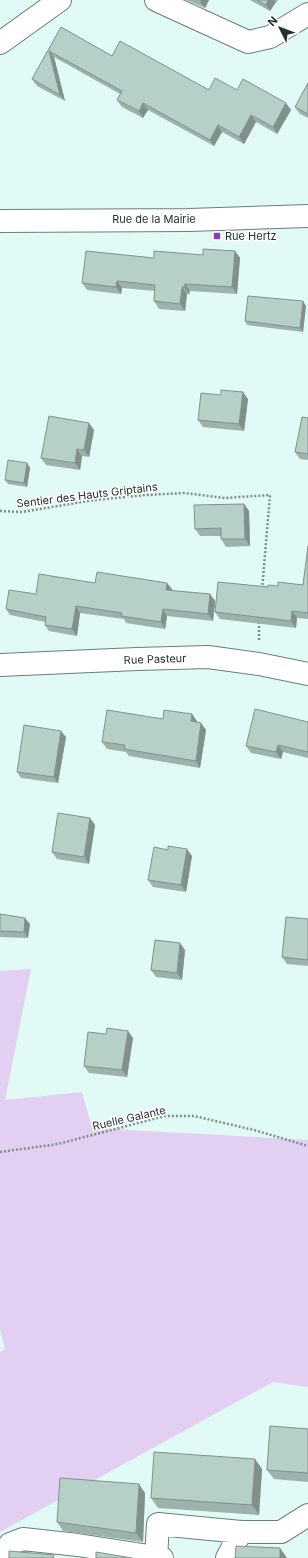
<svg xmlns="http://www.w3.org/2000/svg" width="308" height="1558" font-family="Inter,sans-serif">
  <style>
    .green { fill: #e3cff1 }
    .lines { fill: none; stroke-linecap: round; stroke-linejoin: round }
    .minor-casing { stroke: #697f7a; stroke-width: 24 }
    .tertiary-casing { stroke: #697f7a; stroke-width: 24 }
    .path { stroke: #7d8e8b; stroke-width: 2.5; stroke-dasharray: 2 2; stroke-linecap: butt }
    .minor { stroke: #fff; stroke-width: 22 }
    .tertiary { stroke: #fff; stroke-width: 22 }
    .wall { fill: #9db2ad }
    .shaded-wall { fill: #80918d }
    .building { fill: #b7cfc9; stroke: #80918d }
    .poi-dot { fill: #893fb1; stroke: #fff; stroke-width: 1.5 }
    .labels { text-anchor: middle; dominant-baseline: central; stroke-width: 3; stroke-linejoin: round; paint-order: stroke }
    .street-label { font-size: 11px; fill: #26302e; stroke: #fff }
    .poi-label { font-size: 11px; fill: #26302e; stroke: #fff; text-anchor: start }
  </style>
  <rect width="100%" height="100%" fill="#e1faf5"/>
  <path class="green" d="M31,969L5,1100L82,1092L92,1128L308,1140V1387L273,1382L0,1532V1352L5,1349L0,1329V971Z"/>
  <g class="lines">
    <defs>
      <path id="minor" d="M156,0L248,42L270,37L308,14
        M0,43L60,0
        M0,665L137,659L208,657L259,664L308,674
        M0,1556L10,1544L23,1539L78,1545L162,1558
        M156,1558L158,1524L241,1532
        M227,1558L241,1532H281L308,1515"/>
      <path id="tertiary" d="M0,221L189,220L308,216"/>
    </defs>
    <use href="#minor" class="minor-casing"/>
    <use href="#tertiary" class="tertiary-casing"/>
    <path class="path" d="M0,511L22,512L94,500L146,495L184,493L225,498L270,495L262,590
      M259,640V621
      M0,1152L58,1144L165,1116H194L254,1130L308,1146"/>
    <use href="#minor" class="minor"/>
    <use href="#tertiary" class="tertiary"/>
  </g>
  <path class="wall" d="M186,0H209L205,8Z
    M250,0H278L277,2H276L270,11Z
    M61,27L112,56L209,90H237L291,110L277,134L256,122L244,144L222,132L214,146L148,110L143,118L122,107L117,100L120,94L54,57L65,101L37,86L32,79Z
    M308,83V118L300,114L295,107Z
    M235,251L240,258L237,294L190,291L189,294H187L185,311L159,309L154,301L155,291L122,288L121,294L87,290L82,283L154,258L203,255Z
    M306,306L303,332L247,325L245,321Z
    M221,395L248,399L244,431L203,427L198,420Z
    M308,418V460L300,459L295,452Z
    M94,430L89,457L82,456L80,470L46,465L41,458Z
    M27,463L30,468L27,487L8,484L5,480Z
    M244,504L249,511L250,546L226,547L221,539V536H200L195,529Z
    M308,546V619L297,618L296,628L220,619L215,612L268,587L303,585Z
    M95,583L172,589L171,591L210,594L215,601L213,621L167,616L165,629L126,623L124,619L80,613L77,636L49,631L45,625V622L10,615L6,609L36,594Z
    M163,719L197,721V722L201,723L206,730L200,768L129,756L126,752L107,749L102,742Z
    M308,722V758L283,752L281,759L251,753L246,746Z
    M66,737L58,783L21,778L17,772Z
    M95,825L89,864L57,859L52,852Z
    M168,850L192,856L186,892L153,887L148,880Z
    M0,914L30,924L28,938L0,937Z
    M308,919V966L287,964L282,957Z
    M185,950L182,980L156,977L151,970Z
    M133,1038L127,1077L89,1073L84,1066Z
    M308,1429V1482L274,1479L267,1470Z
    M262,1469L259,1515L158,1508L151,1498Z
    M145,1493L143,1542L63,1531L57,1522Z"/>
  <path class="shaded-wall" d="M201,0H209L205,8L200,2Z
    M268,0H274L276,2L270,11L266,5Z
    M49,51L54,57L65,101L60,95Z
    M143,103L148,110L143,118L139,111Z
    M286,103L291,110L277,134L273,127Z
    M251,115L256,122L244,144L239,137Z
    M218,125L222,132L214,146L210,140Z
    M235,251L240,258L237,294L232,287Z
    M117,281L122,288L121,294L116,287Z
    M185,284L190,291L189,294L184,287Z
    M182,287L187,294L185,311L180,304Z
    M303,301L306,306L303,332L300,328Z
    M243,392L248,399L244,431L239,424Z
    M89,423L94,430L89,457L84,450Z
    M77,449L82,456L80,470L75,463Z
    M27,463L30,468L27,487L24,483Z
    M244,504L249,511L250,546L245,539Z
    M167,583L172,589L170,597L166,590Z
    M210,594L215,601L213,621L208,614Z
    M76,606L80,613L77,636L72,629Z
    M163,609L167,616L165,629L161,622Z
    M292,611L297,618L296,628L291,621Z
    M192,714L197,721L196,728L191,721Z
    M201,723L206,730L200,768L196,761Z
    M61,731L66,737L58,783L54,777Z
    M278,745L283,752L281,759L276,752Z
    M90,818L95,825L89,864L84,857Z
    M187,849L192,856L186,892L181,885Z
    M25,918L30,924L28,938L24,932Z
    M180,943L185,950L182,980L177,973Z
    M128,1031L133,1038L127,1077L122,1070Z
    M255,1459L262,1469L259,1515L252,1505Z
    M139,1484L145,1493L143,1542L136,1533Z
    M280,1548L287,1558H280Z"/>
  <path class="building" d="M257,0H268L266,5Z
    M61,27L112,56L120,41L209,90L215,78L237,90L243,79L286,103L273,127L251,115L239,137L218,125L210,140L143,103L139,111L117,100L122,91L49,51L60,95L32,79Z
    M308,83V114L295,107Z
    M203,249L235,251L232,287L185,284L184,287H182L180,304L154,301L155,285L117,281L116,287L82,283L86,251L154,258V251L203,255Z
    M248,296L303,301L300,328L245,321Z
    M221,390L243,392L239,424L198,420L201,393L221,395Z
    M49,416L89,423L84,450L77,449L75,463L41,458Z
    M302,417L308,418V454L295,452Z
    M8,460L27,463L24,483L5,480Z
    M244,504L245,539H221V528L195,529L194,505Z
    M308,546V613L292,611L291,621L215,612L218,582L268,587V585L278,586V582L303,585Z
    M97,572L167,583L166,590L210,594L208,614L163,609L161,622L121,616L122,613L76,606L72,629L45,625L46,617L6,609L9,590L36,594L39,574L95,583Z
    M255,709L308,722V752L278,745L276,752L246,746Z
    M107,710L163,719L164,710L192,714L191,721L201,723L196,761L124,749L125,745L102,742Z
    M24,725L61,731L54,777L17,772Z
    M58,813L90,818L84,857L52,852Z
    M168,846L187,849L181,885L148,880L154,847L168,850Z
    M0,914L25,918L24,932L0,931Z
    M286,917L308,919V960L282,957Z
    M155,940L180,943L177,973L151,970Z
    M107,1028L128,1031L122,1070L84,1066L88,1032L106,1034Z
    M270,1426L308,1429V1473L267,1470Z
    M154,1452L255,1459L252,1505L151,1498Z
    M60,1478L139,1484L136,1533L57,1522Z
    M236,1546L280,1548V1558H235Z
    M9,1551L54,1555L53,1558H9Z
    M96,1552L132,1558H96Z"/>
  <rect class="poi-dot" x="213" y="232" width="8" height="8" rx="2"/>
  <g class="labels">
    <g class="street-label">
      <text x="154" y="219">Rue de la Mairie</text>
      <text transform="translate(87 495) rotate(-7)">Sentier des Hauts Griptains</text>
      <text transform="translate(155 659) rotate(-2)">Rue Pasteur</text>
      <text transform="translate(129 1118) rotate(-13)">Ruelle Galante</text>
    </g>
    <g class="poi-label">
      <text x="225" y="236">Rue Hertz</text>
    </g>
  </g>
  <g transform="translate(280 28) rotate(312)" stroke="#ffffff" stroke-width="3" paint-order="stroke">
  <path d="M0-3L7 15L0 10L-7 15Z" fill="#26302e"/>
  <text y="-6" font-size="11" font-weight="bold" text-anchor="middle" fill="#26302e">N</text>
  </g>
</svg>
